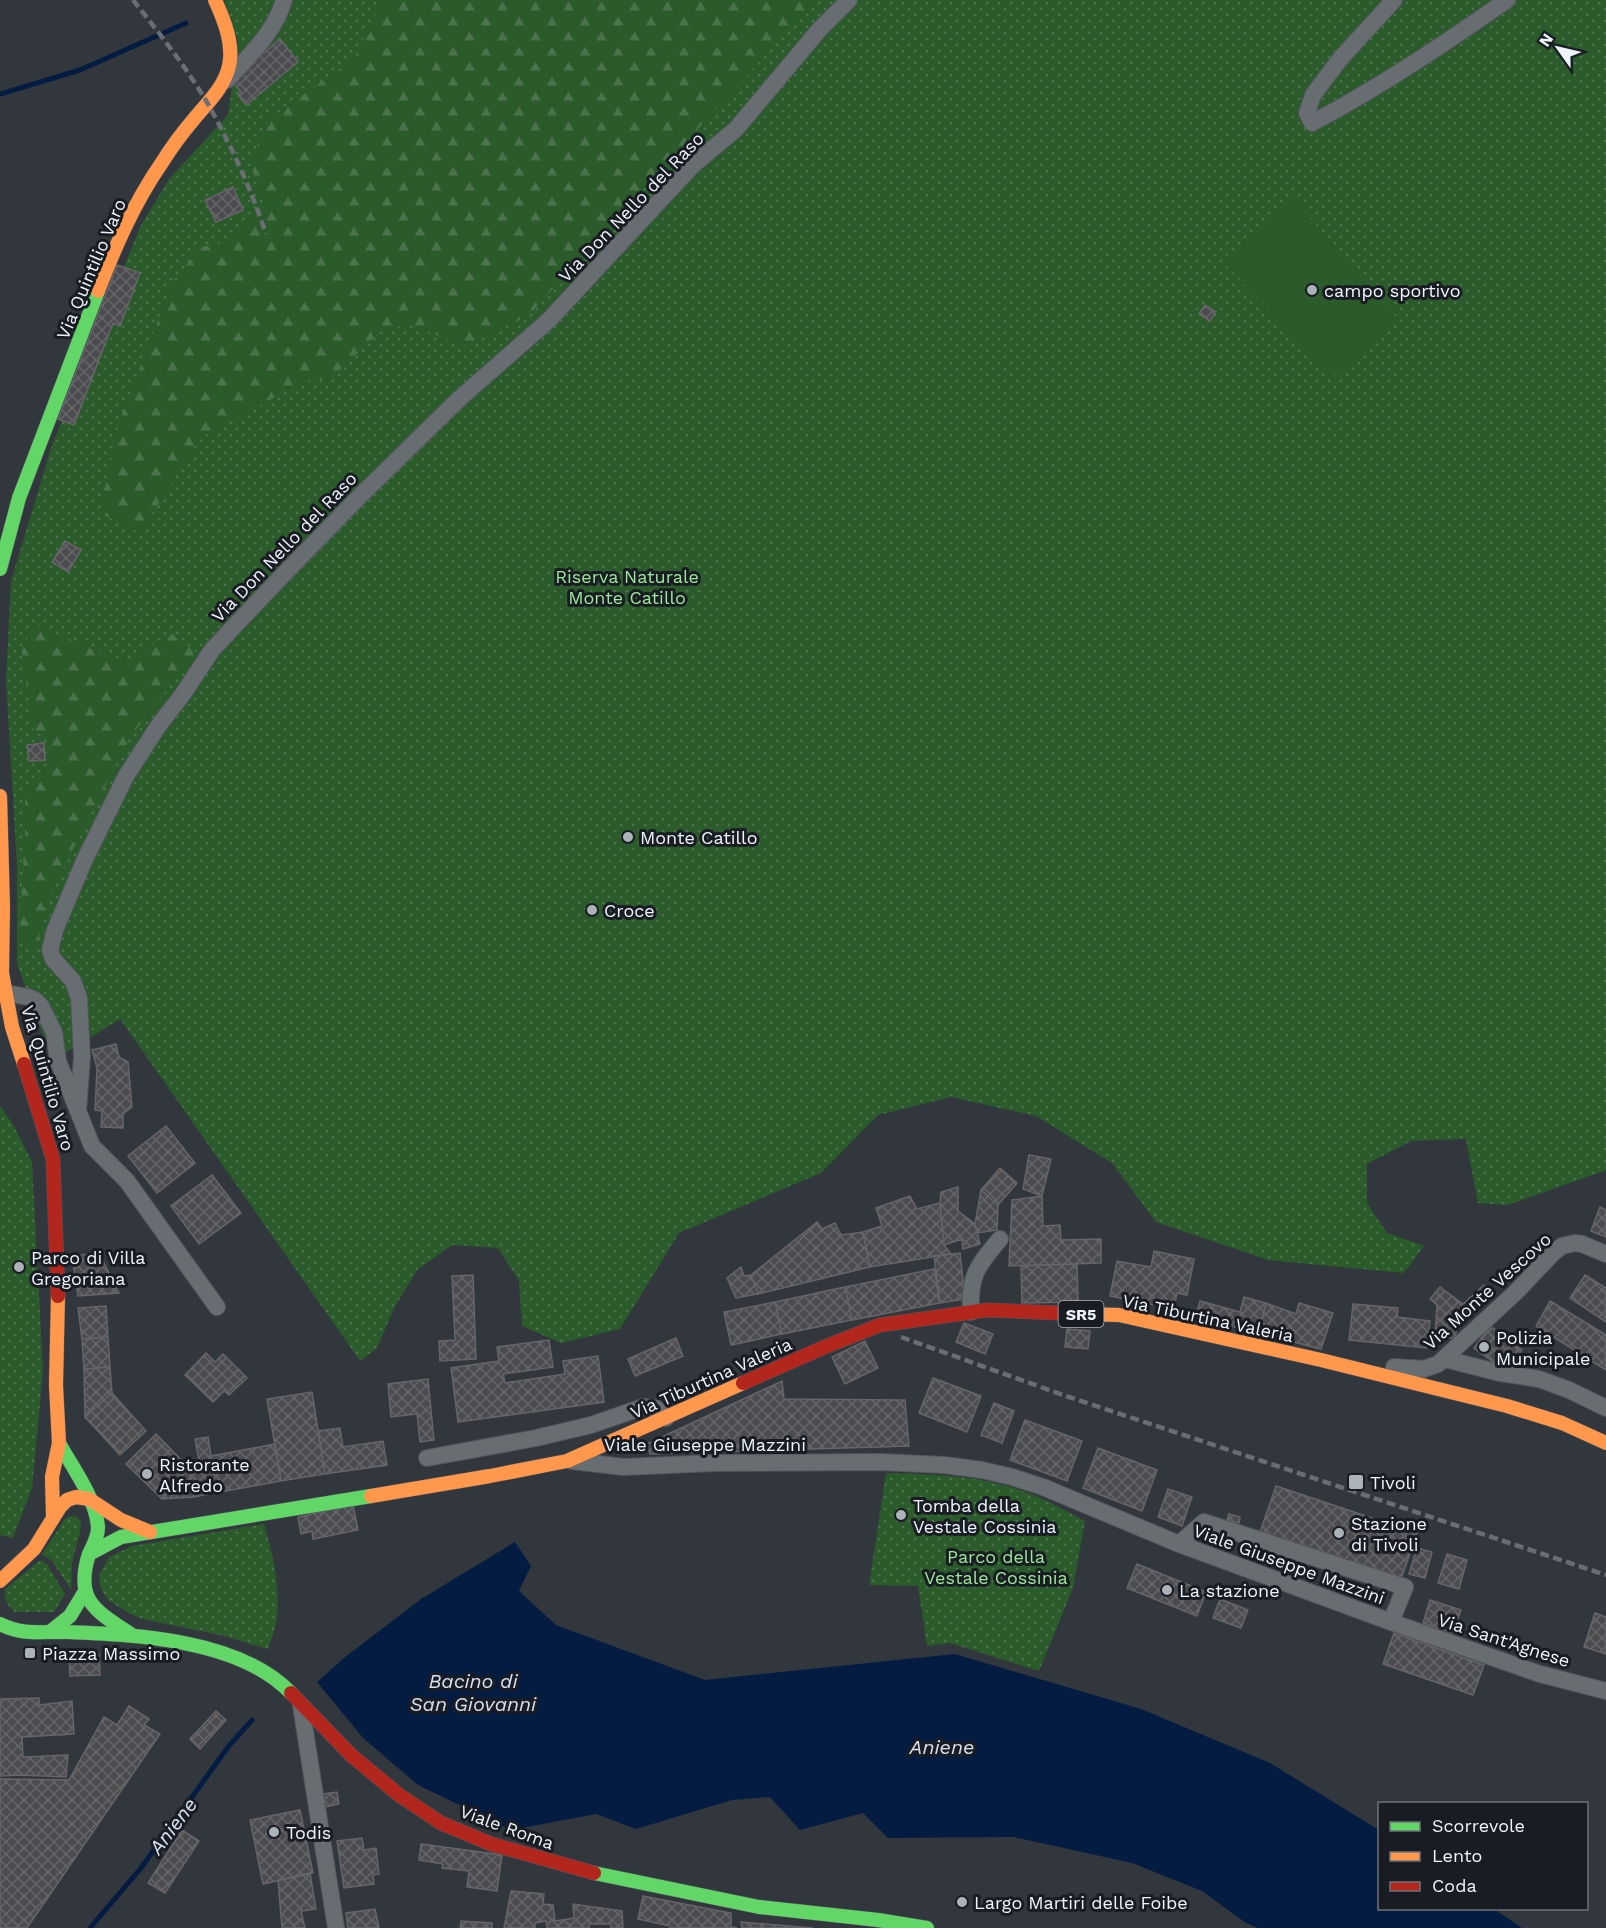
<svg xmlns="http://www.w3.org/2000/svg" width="1606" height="1928" font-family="'Work Sans',sans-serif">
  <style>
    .grass { fill: url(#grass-dots) }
    .forest { fill: url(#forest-firs) }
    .garden { fill: #2b5a2b }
    .water { fill: #051c42 }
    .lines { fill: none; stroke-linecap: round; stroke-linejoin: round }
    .stream { stroke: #051c42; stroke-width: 5 }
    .building { fill: url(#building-cross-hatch); stroke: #666569; stroke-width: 1.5 }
    .street-casing { stroke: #51565b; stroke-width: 18 }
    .fast-casing { stroke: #51565b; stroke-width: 15 }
    .slow-casing { stroke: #51565b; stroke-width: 15 }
    .jam-casing { stroke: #51565b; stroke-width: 15 }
    .street { stroke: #686d72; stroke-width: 16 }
    .fast { stroke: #63d668; stroke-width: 14 }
    .slow { stroke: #ff974d; stroke-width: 14 }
    .jam { stroke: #b3261e; stroke-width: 14 }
    .rail { stroke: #6a6e74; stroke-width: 4.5; stroke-dasharray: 9 4.5; stroke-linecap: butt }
    .poi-dot { fill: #abb2b9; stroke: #191d23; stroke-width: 2 }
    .labels { text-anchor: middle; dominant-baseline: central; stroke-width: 6; stroke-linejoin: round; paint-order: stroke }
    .shield { fill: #191d23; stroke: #adb4bb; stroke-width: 1.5 }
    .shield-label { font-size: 16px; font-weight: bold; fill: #edf4fc }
    .street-label { font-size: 18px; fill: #edf4fc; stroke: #191d23 }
    .poi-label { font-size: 18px; fill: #edf4fc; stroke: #191d23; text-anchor: start }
    .park-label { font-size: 18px; fill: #9be897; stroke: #191d23 }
    .water-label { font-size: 20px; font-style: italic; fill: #d4e0f1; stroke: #191d23 }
  </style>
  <defs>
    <pattern id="grass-dots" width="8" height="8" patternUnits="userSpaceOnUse" patternTransform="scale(1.5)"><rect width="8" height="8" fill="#2b5a2b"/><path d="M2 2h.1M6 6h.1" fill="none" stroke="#4a724b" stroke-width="1.8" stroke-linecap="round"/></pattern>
    <pattern id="forest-firs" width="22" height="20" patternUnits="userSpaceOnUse" patternTransform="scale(1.5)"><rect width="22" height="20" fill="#2b5a2b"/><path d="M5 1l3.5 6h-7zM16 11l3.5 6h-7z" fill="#4a724b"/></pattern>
    <pattern id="building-cross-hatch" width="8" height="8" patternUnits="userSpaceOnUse" patternTransform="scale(1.5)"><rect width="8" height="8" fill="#4c4b4f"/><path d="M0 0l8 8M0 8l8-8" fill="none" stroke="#666669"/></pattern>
  </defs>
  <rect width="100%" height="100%" fill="#31373d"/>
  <path class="grass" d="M224,0H1606V1170L1508,1205L1478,1203L1466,1139L1411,1141L1367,1164V1203L1387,1233L1424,1246L1404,1273L1268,1260L1156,1222L1112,1163L1036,1116L951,1097L878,1115L821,1173L679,1233L620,1329L561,1343L522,1326L519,1281L498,1248L452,1245L417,1270L394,1308L377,1348L360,1361L120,1019L52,1061L17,964V865L6,680L11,581L51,448L140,227L169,179L228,115L238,41Z
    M0,1106L14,1126L32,1162L43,1371L32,1488L13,1538L0,1535Z
    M886,1473C936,1474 989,1476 1036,1496C1053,1503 1069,1513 1085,1521L1073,1588L1039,1671L950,1643L927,1646L918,1586L869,1585Z
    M71,1516L77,1517L81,1522L80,1532L72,1563L71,1590L52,1561L42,1554L65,1519Z
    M264,1524C273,1555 280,1585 277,1617C276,1628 271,1639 268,1649L220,1635L142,1619L130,1614L108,1600L102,1591L99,1582L100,1573L109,1557L132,1546Z
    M40,1560L47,1564L65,1594L54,1612H15C7,1605 4,1600 5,1589Z"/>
  <path class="forest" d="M382,0H815L528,316L466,346L409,325L382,330L332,378L304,381L200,438L140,533L100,513L119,423L173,281L201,247L227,242L264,205L250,163L268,120L354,59Z
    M37,626L125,661L172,634L196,652L130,737L47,900L35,956L19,936L25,833V788L49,762L50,738L33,729L21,647Z"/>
  <path class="garden" d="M1291,196L1399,320L1333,377L1222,261Z"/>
  <path class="water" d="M515,1542L531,1566L519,1591L556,1625L705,1680L955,1654L1141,1709L1270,1763L1379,1830L1380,1908L1494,1909L1522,1928H1258L1246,1923L1202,1891L1132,1863L1014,1837L888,1838L863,1813L800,1830L770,1797L732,1800L636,1829L596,1814L511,1830L418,1785L363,1738L317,1682L344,1658L421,1599Z"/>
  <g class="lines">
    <path class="stream" d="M0,94L80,70L186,23
      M90,1928L141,1868L228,1747L252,1720"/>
  </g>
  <path class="building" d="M280,39L298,62L246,105L238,95L241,92L232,81Z
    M233,187L243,210L216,222L205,200Z
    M117,265L140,273L120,326L113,323L74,425L58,419Z
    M1205,305L1216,312L1210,321L1199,314Z
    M65,541L81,550L68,572L52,562Z
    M44,743L45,760L29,761L27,745Z
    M116,1044L119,1057L128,1062L132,1107L123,1114V1128L101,1127L102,1111L95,1110L97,1068L92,1050Z
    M166,1126L195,1163L157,1193L128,1156Z
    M1029,1155L1051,1159L1042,1196L1023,1189Z
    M1000,1168L1017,1183L998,1205L981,1190Z
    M212,1175L241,1213L199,1244L171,1206Z
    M958,1187V1211L975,1224L980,1244L963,1249L962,1239L944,1245L940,1203L941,1192Z
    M981,1190L998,1205L997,1230L977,1233L975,1224Z
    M910,1196L917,1209L940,1203L944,1245L951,1254L870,1267L863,1232L882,1226L876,1208Z
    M1042,1196L1043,1226L1060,1225L1061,1240L1101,1239V1263L1009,1266L1012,1200Z
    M1600,1207L1606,1210V1237L1591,1231Z
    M817,1222L822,1229L835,1223L841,1235L863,1232L870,1267L758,1294L751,1275Z
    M1154,1251L1194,1259L1187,1295L1177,1293L1174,1309L1110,1296L1117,1261L1151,1267Z
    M99,1253L119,1293L78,1296L72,1256Z
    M960,1253L965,1299L940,1303L934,1256Z
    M1077,1264L1078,1302L1022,1303L1021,1266Z
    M741,1267L744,1276L751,1275L758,1294L736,1298L727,1278Z
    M934,1269L940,1303L852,1320L845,1287Z
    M473,1275L476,1359L440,1361L439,1341L455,1340L452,1276Z
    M1585,1275L1606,1288V1322L1570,1298Z
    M1484,1285L1493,1293L1463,1320L1459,1316L1455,1338L1435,1337L1437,1305L1430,1299L1440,1287L1463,1304Z
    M845,1287L852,1320L782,1334L775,1302Z
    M1244,1297L1266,1303L1258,1333L1196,1317L1200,1301L1240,1312Z
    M1550,1301L1606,1335V1370L1536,1326Z
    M775,1302L782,1334L731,1345L724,1312Z
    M1266,1303L1296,1314L1299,1303L1333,1313L1321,1349L1258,1333Z
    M1353,1304L1398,1308L1397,1317L1430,1321L1427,1348L1349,1340Z
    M106,1306L108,1337L82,1339L78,1308Z
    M964,1323L993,1334L985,1354L956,1342Z
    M1490,1326L1522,1350L1506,1371L1474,1348Z
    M1067,1329L1090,1331L1088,1349L1065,1347Z
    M108,1337L110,1367L84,1369L82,1339Z
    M676,1338L683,1356L635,1376L628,1359Z
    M549,1340L553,1367L503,1374L505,1383L565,1374L563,1361L598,1356L604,1402L458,1422L451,1368L499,1361L497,1347Z
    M865,1341L878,1368L845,1384L832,1357Z
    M206,1353L215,1362L223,1354L247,1378L229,1395L224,1391L213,1402L185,1375Z
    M110,1367L112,1393L85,1417L84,1369Z
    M933,1378L981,1396L967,1432L919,1413Z
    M428,1379L434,1440L420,1442L417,1414L391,1417L388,1384Z
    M782,1381L784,1399L905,1400L909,1446L650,1454L647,1444Z
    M312,1392L325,1474L281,1481L267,1399Z
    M112,1393L146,1431L120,1455L85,1417Z
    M994,1403L1014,1411L1002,1443L981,1435Z
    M1025,1420L1082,1441L1067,1481L1010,1460Z
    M340,1428L343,1447L383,1441L387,1465L325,1474L318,1431Z
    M156,1434L189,1468L162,1499L126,1464Z
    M208,1437L211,1456L275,1444L281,1481L194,1497L189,1468L200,1466L195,1439Z
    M1098,1448L1157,1470L1142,1511L1083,1488Z
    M189,1468L194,1497L162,1499Z
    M1276,1486L1417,1533L1401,1579L1260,1532Z
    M1168,1489L1192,1497L1182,1526L1158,1517Z
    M353,1505L358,1530L313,1539L312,1531L301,1534L298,1517Z
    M1229,1514L1240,1517L1239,1523L1227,1520Z
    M1417,1548L1432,1552L1425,1578L1409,1574Z
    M1447,1554L1467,1560L1459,1589L1438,1583Z
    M1137,1564L1206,1592L1197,1616L1127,1588Z
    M1220,1599L1248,1610L1241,1628L1213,1618Z
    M1430,1600L1461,1610L1453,1633L1423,1623Z
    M1595,1613L1606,1617V1654L1584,1647Z
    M1394,1633L1484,1665L1473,1695L1383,1664Z
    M99,1654L100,1675L70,1676L69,1655Z
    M39,1698V1705L72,1701L74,1734L22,1737L23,1757L68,1755L66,1777L20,1775L0,1776V1699Z
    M129,1706L149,1719L144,1725L160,1734L27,1928H0V1779L69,1780L104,1717L117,1725Z
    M216,1711L226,1720L200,1749L190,1739Z
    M337,1792L339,1804L325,1807L323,1794Z
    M300,1810L313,1873L263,1884L250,1820Z
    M182,1830L199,1841L165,1893L148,1883Z
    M362,1838L364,1850L376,1848L379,1874L373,1875L374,1884L344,1888L337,1841Z
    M421,1844L502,1855L497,1891L467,1887L469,1871L442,1868L443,1864L419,1860Z
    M310,1873L316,1909L301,1911L305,1928H282L278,1880Z
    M511,1891L544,1894L543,1904L553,1905L555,1921L574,1918L573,1904L622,1911L623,1928H611V1924H589V1928H547L546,1921L535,1923V1928H504Z
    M643,1896L731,1913V1927L737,1928H670V1926L638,1919Z
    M375,1909L379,1928H348L346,1913Z
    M461,1921L492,1923V1928H460Z
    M741,1922L813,1928H742Z"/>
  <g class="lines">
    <defs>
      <path id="street" d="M1394,0L1340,59L1313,95L1307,113L1312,123C1380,87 1444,44 1507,0
        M227,80C249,56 275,32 284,0
        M6,993L28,997L35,1000L41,1006L54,1032L58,1061L92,1146L127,1181L217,1307
        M78,1110L82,1057L79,998L73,981L53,959L50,950L55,930L85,859L126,776L159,725L183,694L212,650L281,577L360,496L459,399L549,320L693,165L736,129L819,30L849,0
        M971,1312C969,1276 977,1266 1000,1239
        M1445,1359L1500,1373L1539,1379L1569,1390L1606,1408
        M1394,1367L1424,1369L1438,1364L1516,1292L1553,1253L1562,1246L1575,1243L1582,1244L1606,1254
        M427,1458L536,1438L591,1425L643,1407L655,1408L666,1418
        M572,1461L624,1467L714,1463L881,1462L944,1465L982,1470L1012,1477L1043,1487L1179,1544L1391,1622L1405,1587L1204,1522L1179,1544
        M1391,1622L1540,1674L1606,1691
        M301,1706L336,1928"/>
      <path id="fast" d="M0,569L19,498L98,291
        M59,1443C72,1467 97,1500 98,1528C98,1537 93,1546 89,1554
        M0,1624C23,1636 42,1631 67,1632C137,1635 239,1639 291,1693
        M51,1631L70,1616L84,1593
        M132,1635C96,1611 74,1601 89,1554L121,1537L371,1496
        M594,1873L759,1907L878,1920L927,1928"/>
      <path id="slow" d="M98,291C115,247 134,203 161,164C171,148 182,133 194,119C207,103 224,88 229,66C234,44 224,20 215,0
        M0,796L3,908L2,973L12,1027L24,1064
        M1083,1314L1119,1315L1321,1360L1507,1406L1562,1423L1606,1443
        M371,1496L490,1476L567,1461L743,1383
        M53,1516L52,1477L59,1443L56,1385L58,1296
        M0,1581L34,1549L60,1507L67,1500L76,1497L89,1499L121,1520L150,1532"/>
      <path id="jam" d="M24,1064L53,1159L58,1296
        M743,1383L827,1346L880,1325L987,1310L1083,1314
        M291,1693L351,1755L399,1795L441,1823L491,1844L594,1873"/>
    </defs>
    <use href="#street" class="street-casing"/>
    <use href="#fast" class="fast-casing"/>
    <use href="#slow" class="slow-casing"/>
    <use href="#jam" class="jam-casing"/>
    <use href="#street" class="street"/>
    <use href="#fast" class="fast"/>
    <use href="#slow" class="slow"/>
    <use href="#jam" class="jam"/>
    <path class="rail" d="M133,0C159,33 187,68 208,104C231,145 251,189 266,234
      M901,1337L1066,1396L1606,1575"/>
  </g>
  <g class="poi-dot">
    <circle cx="1312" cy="290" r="6"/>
    <circle cx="628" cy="837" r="6"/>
    <circle cx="592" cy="910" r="6"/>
    <circle cx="19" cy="1267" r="6"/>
    <circle cx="1484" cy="1347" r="6"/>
    <circle cx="147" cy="1474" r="6"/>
    <rect x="1348" y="1474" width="16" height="16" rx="3"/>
    <circle cx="901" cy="1515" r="6"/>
    <circle cx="1339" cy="1533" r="6"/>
    <circle cx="1167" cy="1590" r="6"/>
    <rect x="24" y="1647" width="12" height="12" rx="3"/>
    <circle cx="274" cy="1832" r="6"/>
    <circle cx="962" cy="1902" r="6"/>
  </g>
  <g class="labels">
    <rect class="shield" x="1058.5" y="1301" width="45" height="26" rx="4.5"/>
    <g class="shield-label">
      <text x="1081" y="1314">SR5</text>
    </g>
    <g class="street-label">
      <text transform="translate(631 207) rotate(-46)">Via Don Nello del Raso</text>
      <text transform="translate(91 269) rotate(-67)">Via Quintilio Varo</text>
      <text transform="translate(284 547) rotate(-46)">Via Don Nello del Raso</text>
      <text transform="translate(48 1078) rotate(74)">Via Quintilio Varo</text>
      <text transform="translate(1487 1291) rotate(-42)">Via Monte Vescovo</text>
      <text transform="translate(1208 1318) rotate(12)">Via Tiburtina Valeria</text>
      <text transform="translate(711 1378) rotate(-24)">Via Tiburtina Valeria</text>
      <text x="705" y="1444">Viale Giuseppe Mazzini</text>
      <text transform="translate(1289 1564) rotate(20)">Viale Giuseppe Mazzini</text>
      <text transform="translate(1504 1640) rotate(18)">Via Sant'Agnese</text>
      <text transform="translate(507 1827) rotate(20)">Viale Roma</text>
    </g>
    <g class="poi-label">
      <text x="1324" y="290">campo sportivo</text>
      <text x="640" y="837">Monte Catillo</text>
      <text x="604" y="910">Croce</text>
      <text x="31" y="1257">Parco di Villa<tspan x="31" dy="21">Gregoriana</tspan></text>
      <text x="1496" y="1337">Polizia<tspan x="1496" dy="21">Municipale</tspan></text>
      <text x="159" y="1464">Ristorante<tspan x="159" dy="21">Alfredo</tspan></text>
      <text x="1370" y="1482">Tivoli</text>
      <text x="913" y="1505">Tomba della<tspan x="913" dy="21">Vestale Cossinia</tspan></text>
      <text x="1351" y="1523">Stazione<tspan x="1351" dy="21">di Tivoli</tspan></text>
      <text x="1179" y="1590">La stazione</text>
      <text x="42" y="1653">Piazza Massimo</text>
      <text x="286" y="1832">Todis</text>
      <text x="974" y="1902">Largo Martiri delle Foibe</text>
    </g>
    <g class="park-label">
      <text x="627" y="576">Riserva Naturale<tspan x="627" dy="21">Monte Catillo</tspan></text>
      <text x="996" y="1556">Parco della<tspan x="996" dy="21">Vestale Cossinia</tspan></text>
    </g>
    <g class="water-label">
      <text x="473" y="1681">Bacino di<tspan x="473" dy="23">San Giovanni</tspan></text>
      <text x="942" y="1747">Aniene</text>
      <text transform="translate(173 1826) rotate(-53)">Aniene</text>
    </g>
  </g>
  <rect x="1378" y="1802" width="210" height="108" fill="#191d23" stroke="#6e737a" stroke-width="1.5"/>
  <rect x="1390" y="1822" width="30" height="9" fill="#63d668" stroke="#6e737a" stroke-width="1.5"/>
  <text x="1432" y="1832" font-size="18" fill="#edf4fc">Scorrevole</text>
  <rect x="1390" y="1852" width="30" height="9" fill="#ff974d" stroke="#6e737a" stroke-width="1.5"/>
  <text x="1432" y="1862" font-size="18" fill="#edf4fc">Lento</text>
  <rect x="1390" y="1882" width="30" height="9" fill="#b3261e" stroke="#6e737a" stroke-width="1.5"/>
  <text x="1432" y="1892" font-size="18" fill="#edf4fc">Coda</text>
  <g transform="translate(1558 48) rotate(304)" stroke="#191d23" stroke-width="4.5" paint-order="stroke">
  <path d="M0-4.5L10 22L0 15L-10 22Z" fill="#edf4fc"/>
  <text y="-9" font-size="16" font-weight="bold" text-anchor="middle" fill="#edf4fc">N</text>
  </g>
</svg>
